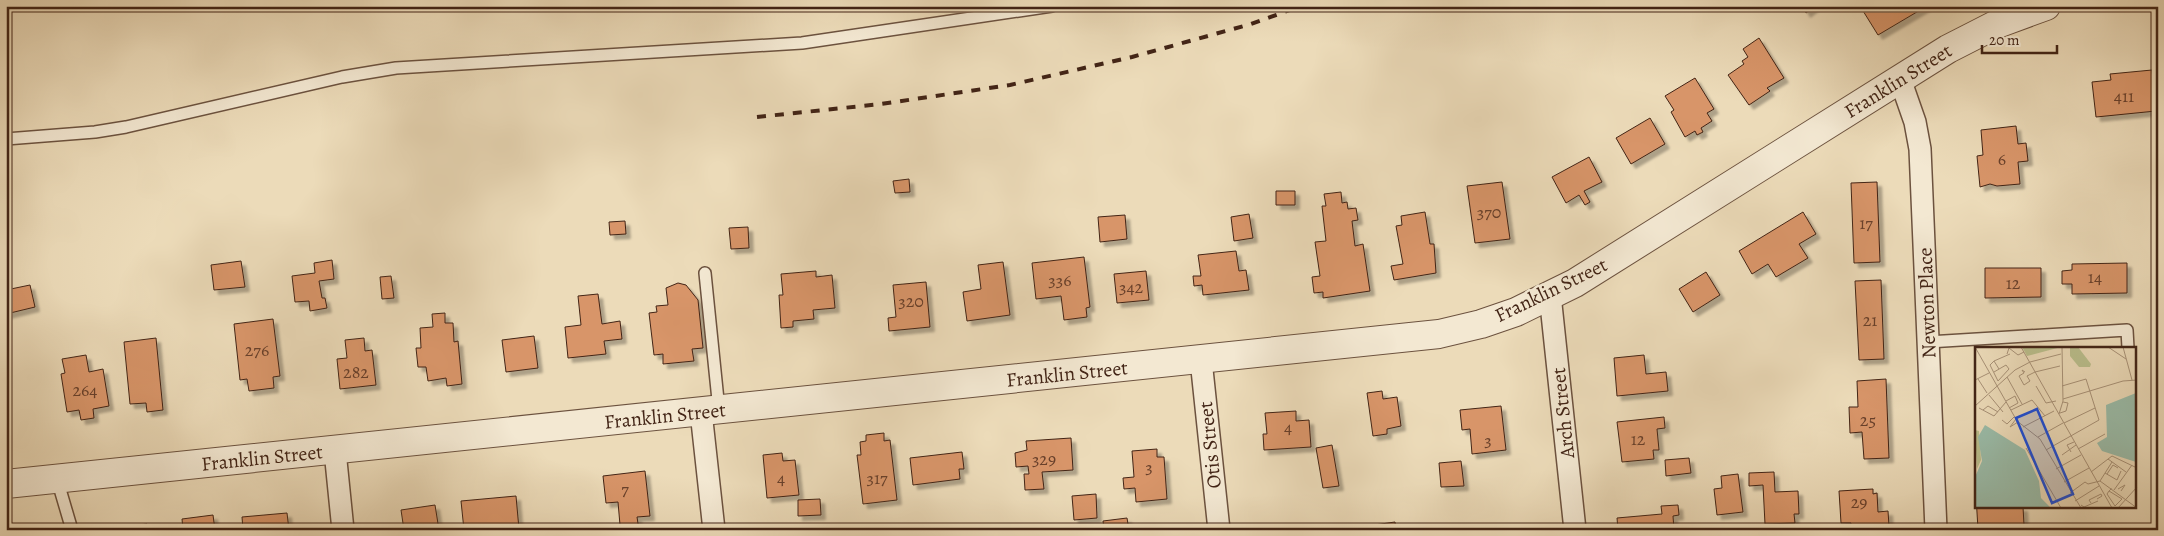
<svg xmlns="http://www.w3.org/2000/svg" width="2164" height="536" font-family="Alegreya,serif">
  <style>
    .building { fill: #d89569; stroke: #422416; filter: url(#shadow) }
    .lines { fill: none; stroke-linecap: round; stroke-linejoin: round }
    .service-casing { stroke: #6c523f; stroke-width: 14 }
    .minor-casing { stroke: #6c523f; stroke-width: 24 }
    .tertiary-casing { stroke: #6c523f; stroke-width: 30 }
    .service { stroke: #f3e8d2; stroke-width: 11 }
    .minor { stroke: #f3e8d2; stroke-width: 21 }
    .tertiary { stroke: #f3e8d2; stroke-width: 28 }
    .rail { stroke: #422416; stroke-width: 4; stroke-dasharray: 9 9; stroke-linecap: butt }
    .labels { text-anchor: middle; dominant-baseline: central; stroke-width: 5; stroke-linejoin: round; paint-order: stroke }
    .number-label { font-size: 18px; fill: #68402b }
    .street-label { font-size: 20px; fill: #422416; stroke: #f3e8d2 }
    .inset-road { fill: none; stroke: #a89278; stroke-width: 1 }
    .view { fill: #1d4ed8; fill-opacity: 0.15; stroke: #1d4ed8; stroke-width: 2.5 }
    .inset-edge { fill: none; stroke: #422416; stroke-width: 2.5 }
  </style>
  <defs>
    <filter id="shadow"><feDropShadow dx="4.5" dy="4.5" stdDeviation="1" flood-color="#0004"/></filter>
  </defs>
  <rect width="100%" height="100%" fill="#ecdbb9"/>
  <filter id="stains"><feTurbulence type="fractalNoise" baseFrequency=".004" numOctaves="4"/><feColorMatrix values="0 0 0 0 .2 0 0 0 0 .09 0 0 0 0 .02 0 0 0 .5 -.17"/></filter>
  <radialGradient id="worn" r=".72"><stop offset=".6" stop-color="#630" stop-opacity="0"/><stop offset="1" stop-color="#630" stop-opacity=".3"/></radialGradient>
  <path class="building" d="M1802,6H1815L1806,13Z
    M1860,6H1927L1878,35Z
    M1759,38L1784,78L1767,88L1770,91L1749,105L1728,75L1744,64L1742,61L1748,57L1743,49Z
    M2152,70L2156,111L2096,117L2092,82L2111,80L2110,74Z
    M1695,78L1714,109L1707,113L1712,121L1701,128L1703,132L1697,135L1695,131L1685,137L1671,112L1674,110L1665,96Z
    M1650,118L1665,144L1631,164L1616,138Z
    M2016,126L2018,144L2026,143L2028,161L2018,162L2020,184L1997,186L1990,184L1980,187L1977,156L1983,155L1981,130Z
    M1589,157L1602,182L1584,191L1590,202L1585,205L1579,195L1566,203L1552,177Z
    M909,179L910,192L895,193L893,181Z
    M1502,182L1510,239L1475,243L1467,186Z
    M1877,182L1880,262L1854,263L1851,183Z
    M1276,191H1295V205H1276Z
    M1341,192L1342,203L1347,202L1348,209L1356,208L1358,220L1352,221L1355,246L1363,244L1370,291L1323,298V292L1314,293L1312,277L1320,276L1315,242L1326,241L1322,206H1326L1324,194Z
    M1425,212L1430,244H1434L1436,273L1394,280L1391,266L1403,264L1396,226L1402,225L1401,216Z
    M1803,212L1816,234L1799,244L1808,258L1776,277L1768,264L1752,274L1739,251Z
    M1249,214L1253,238L1234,241L1231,217Z
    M1125,215L1127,239L1100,242L1098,217Z
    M625,221L626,234L610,235L609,222Z
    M748,227L749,248L731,249L729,228Z
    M1236,251L1239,271L1246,270L1249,290L1203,295L1202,285L1194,286L1193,276H1201L1198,255Z
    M1084,257L1090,307L1086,308L1087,317L1064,320L1061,296L1036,299L1032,263Z
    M332,260L334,279L319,281L322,298H325L327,308L310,311L309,301L295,302L292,276L315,273L314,263Z
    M241,261L245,287L214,290L211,265Z
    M1003,262L1010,315L967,321L963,292L981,289L978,265Z
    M2127,263V293L2072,294V284H2062V271L2072,270V264Z
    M1985,268H2041V297L1985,298Z
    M816,271V277L832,275L835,308L813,310L814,319L793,321V327L781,328L779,295H783L781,274Z
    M1146,271L1149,300L1117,303L1114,274Z
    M1706,272L1720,295L1693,312L1679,289Z
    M391,276L394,298L382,299L380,277Z
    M1881,280L1884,359L1859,360L1855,281Z
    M926,282L930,327L889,331L888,318L896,317L893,285Z
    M678,283L686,285L698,300L703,348L692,349L694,361L663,364V354L654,355L649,313L657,312L656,306L668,305L666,288Z
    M30,285L35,307L6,314V290Z
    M598,294L602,324L620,321L622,339L604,341L606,354L568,358L565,327L581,325L578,296Z
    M445,313V323H453L454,342L458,341L462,384L447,386L446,378L428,381L426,367H418L416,348H421L420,328L433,327L432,314Z
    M273,319L280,376L273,377L274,388L249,391L247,379L240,380L234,324Z
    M534,336L538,368L506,372L502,340Z
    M156,338L163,410L147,412L146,403L130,404L124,342Z
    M364,338L365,351L372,350L376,385L340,389L337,359L347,358L345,340Z
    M86,355L89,372L103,369L109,406L93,409L94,418L81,420L79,410L67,412L61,374L65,373L62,359Z
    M1644,355L1646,374L1666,372L1668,391L1617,396L1614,358Z
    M1886,379L1889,458L1864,459L1862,432L1850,433L1849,407H1858L1857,381Z
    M1382,391L1383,399L1397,397L1401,426L1387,429V434L1373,436L1367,393Z
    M1501,406L1506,450L1472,454L1470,429L1462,430L1460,410Z
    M1296,411V421L1309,420L1311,447L1264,450L1263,434H1267L1265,413Z
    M1664,417L1665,428L1657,429L1659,450H1653L1654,459L1622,462L1617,422Z
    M884,433V441L890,440L897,500L863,504L857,455H861L860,442L866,441V435Z
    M1071,438L1073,470L1042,472L1044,489L1025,490L1024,474H1029L1028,466L1016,467L1015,453L1027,450L1026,441Z
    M1332,445L1339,486L1323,488L1316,448Z
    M1157,449V457H1164L1167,499L1136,502L1135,488L1124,489L1123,478L1134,477L1132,451Z
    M962,452L964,469H959L960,479L913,485L910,458Z
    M782,453L783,461L795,460L799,495L767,498L763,455Z
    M1689,458L1691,473L1666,476L1665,460Z
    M1461,461L1464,486L1441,487L1439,463Z
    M645,471L650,516L637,517L639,530H608L607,526L620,525L618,502L606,503L603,476Z
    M1774,472L1775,492L1798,491L1799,514H1794L1795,523L1765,524L1763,485L1749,486V473Z
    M1738,474L1743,512L1717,515L1714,489L1722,488L1721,476Z
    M1873,489V494L1877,493L1878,512L1888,511L1889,526L1870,528V530H1850L1851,523H1841L1839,491Z
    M1096,494L1097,518L1074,520L1072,496Z
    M516,496L519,529L464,530L461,501Z
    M1976,496V507H2023L2024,525L1978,529Z
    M820,499L821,515L798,516V500Z
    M435,505L439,530H404L401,510Z
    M1678,505L1679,515L1673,516L1674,530H1618L1617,518L1662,514L1661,506Z
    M287,513L289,530H243L242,517Z
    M213,515L215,530H183L182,519Z
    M1127,518L1129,530H1104L1103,521Z
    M1395,522L1396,530H1367V526Z
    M147,524V530H115L114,528Z
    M1530,525L1531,530H1488Z"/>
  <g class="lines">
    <defs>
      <path id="service" d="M6,139L95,132L126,127L342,77L396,68L802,43L1052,6
        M705,273L719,410
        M1928,342L2127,330L2128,348
        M57,479L72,530"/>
      <path id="minor" d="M1900,79L1915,122L1920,149L1936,530
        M1550,295L1575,530
        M1201,360L1219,530
        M701,412L714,530
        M335,451L343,530"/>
      <path id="tertiary" d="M6,484L1439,334L1481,324L1516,312L1575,283L1948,49L1997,24L2046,6"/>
    </defs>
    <use href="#service" class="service-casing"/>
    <use href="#minor" class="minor-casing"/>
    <use href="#tertiary" class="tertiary-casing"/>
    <use href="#service" class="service"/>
    <use href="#minor" class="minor"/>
    <use href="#tertiary" class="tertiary"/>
    <path class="rail" d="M757,117L881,104L1010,85L1132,57L1251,24L1301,6"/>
  </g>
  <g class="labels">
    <g class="number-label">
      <text x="2124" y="96">411</text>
      <text x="2002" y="159">6</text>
      <text x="1489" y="212">370</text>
      <text x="1866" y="223">17</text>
      <text x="2095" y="277">14</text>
      <text x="1060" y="280">336</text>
      <text x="2013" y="283">12</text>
      <text x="1131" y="287">342</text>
      <text x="911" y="301">320</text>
      <text x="1870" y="320">21</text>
      <text x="257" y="350">276</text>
      <text x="356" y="372">282</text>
      <text x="85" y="390">264</text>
      <text x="1868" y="420">25</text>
      <text x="1288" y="427">4</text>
      <text x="1638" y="439">12</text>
      <text x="1488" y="440">3</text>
      <text x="1044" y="459">329</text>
      <text x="1149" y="467">3</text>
      <text x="781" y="478">4</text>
      <text x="877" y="478">317</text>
      <text x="625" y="489">7</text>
      <text x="1859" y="502">29</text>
    </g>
    <g class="street-label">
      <text transform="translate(1898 81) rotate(-32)">Franklin Street</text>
      <text transform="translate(1551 290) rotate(-26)">Franklin Street</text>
      <text transform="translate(1927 303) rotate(-92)">Newton Place</text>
      <text transform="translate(1067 374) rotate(-6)">Franklin Street</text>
      <text transform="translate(1563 413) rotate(-96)">Arch Street</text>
      <text transform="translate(665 416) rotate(-6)">Franklin Street</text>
      <text transform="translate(1210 445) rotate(-96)">Otis Street</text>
      <text transform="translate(262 458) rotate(-6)">Franklin Street</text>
    </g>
  </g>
  <g transform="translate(1975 347)">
    <rect width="161" height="161" fill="#ecdbb9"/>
    <path d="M47,0H86L52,9ZM95,0H103L116,17L115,20H104L95,9ZM0,83L4,84L6,113L2,122Z" fill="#babf8d"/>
    <path d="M161,46V115L127,104L122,96L132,90L131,58ZM10,78L50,103L64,134L66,151L76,161H0V130L7,114L3,90Z" fill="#9abca9"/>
    <path class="inset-road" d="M0,0L42,74L65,92L106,161M46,0L137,161M133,0L151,12M148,0L157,33M32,7L34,1L43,8L49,5M19,14L15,18L23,34L34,22M24,22L19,14L35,7M19,25L31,18L34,22M50,25L47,23L49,26L44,29L49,38L55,34L52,29L60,25M60,25L85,19M32,30L47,57M3,32L12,46M0,33L14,26M61,39L71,56L81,54M14,48L28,65M88,52L148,34L162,33M31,54L40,49L43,56L34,61M0,59L40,23L55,15L86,7M4,61L19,69L31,55M8,63L13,59L23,65M36,63L57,53L70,69M85,66L91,64L93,56L88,55M84,67L88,54L87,0M41,72L35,80L43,75M27,73L32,77L39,70M89,76L120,61M48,80L79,64M63,90L88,76M51,101L86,161M103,102L130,87M71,103L124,73L111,32L87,39M96,105L92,98L99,95M87,108L101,98M133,112L151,125M81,122L106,108M116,125L137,109L162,121M130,126L142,133L146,124M132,127L138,118L143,121M125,134L137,115M89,135L114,121M143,142L150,138L146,144M139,143L157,118M134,144L147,152L140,159L132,147L134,144L136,142V141M95,146L110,135L113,137L125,134L162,161M100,154L124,139M116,156L114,153L126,147L127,149L122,152M106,158L109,160L123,154M143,161L162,140"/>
    <path class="view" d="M62,62L98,147L77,156L41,71Z"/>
    <rect width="161" height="161" class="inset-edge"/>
  </g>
  <rect width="2164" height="536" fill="none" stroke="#ecdbb9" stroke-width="25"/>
  <rect x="8" y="8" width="2149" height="521" fill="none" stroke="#422416" stroke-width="2.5"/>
  <rect x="12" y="12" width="2139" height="511" fill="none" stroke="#422416"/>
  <path d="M1982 45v8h75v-8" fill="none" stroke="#422416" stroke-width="2.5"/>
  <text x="1989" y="45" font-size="15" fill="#422416" stroke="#f3e8d2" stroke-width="4" paint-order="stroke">20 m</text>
  <rect width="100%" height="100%" filter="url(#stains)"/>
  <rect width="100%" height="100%" fill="url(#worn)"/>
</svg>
